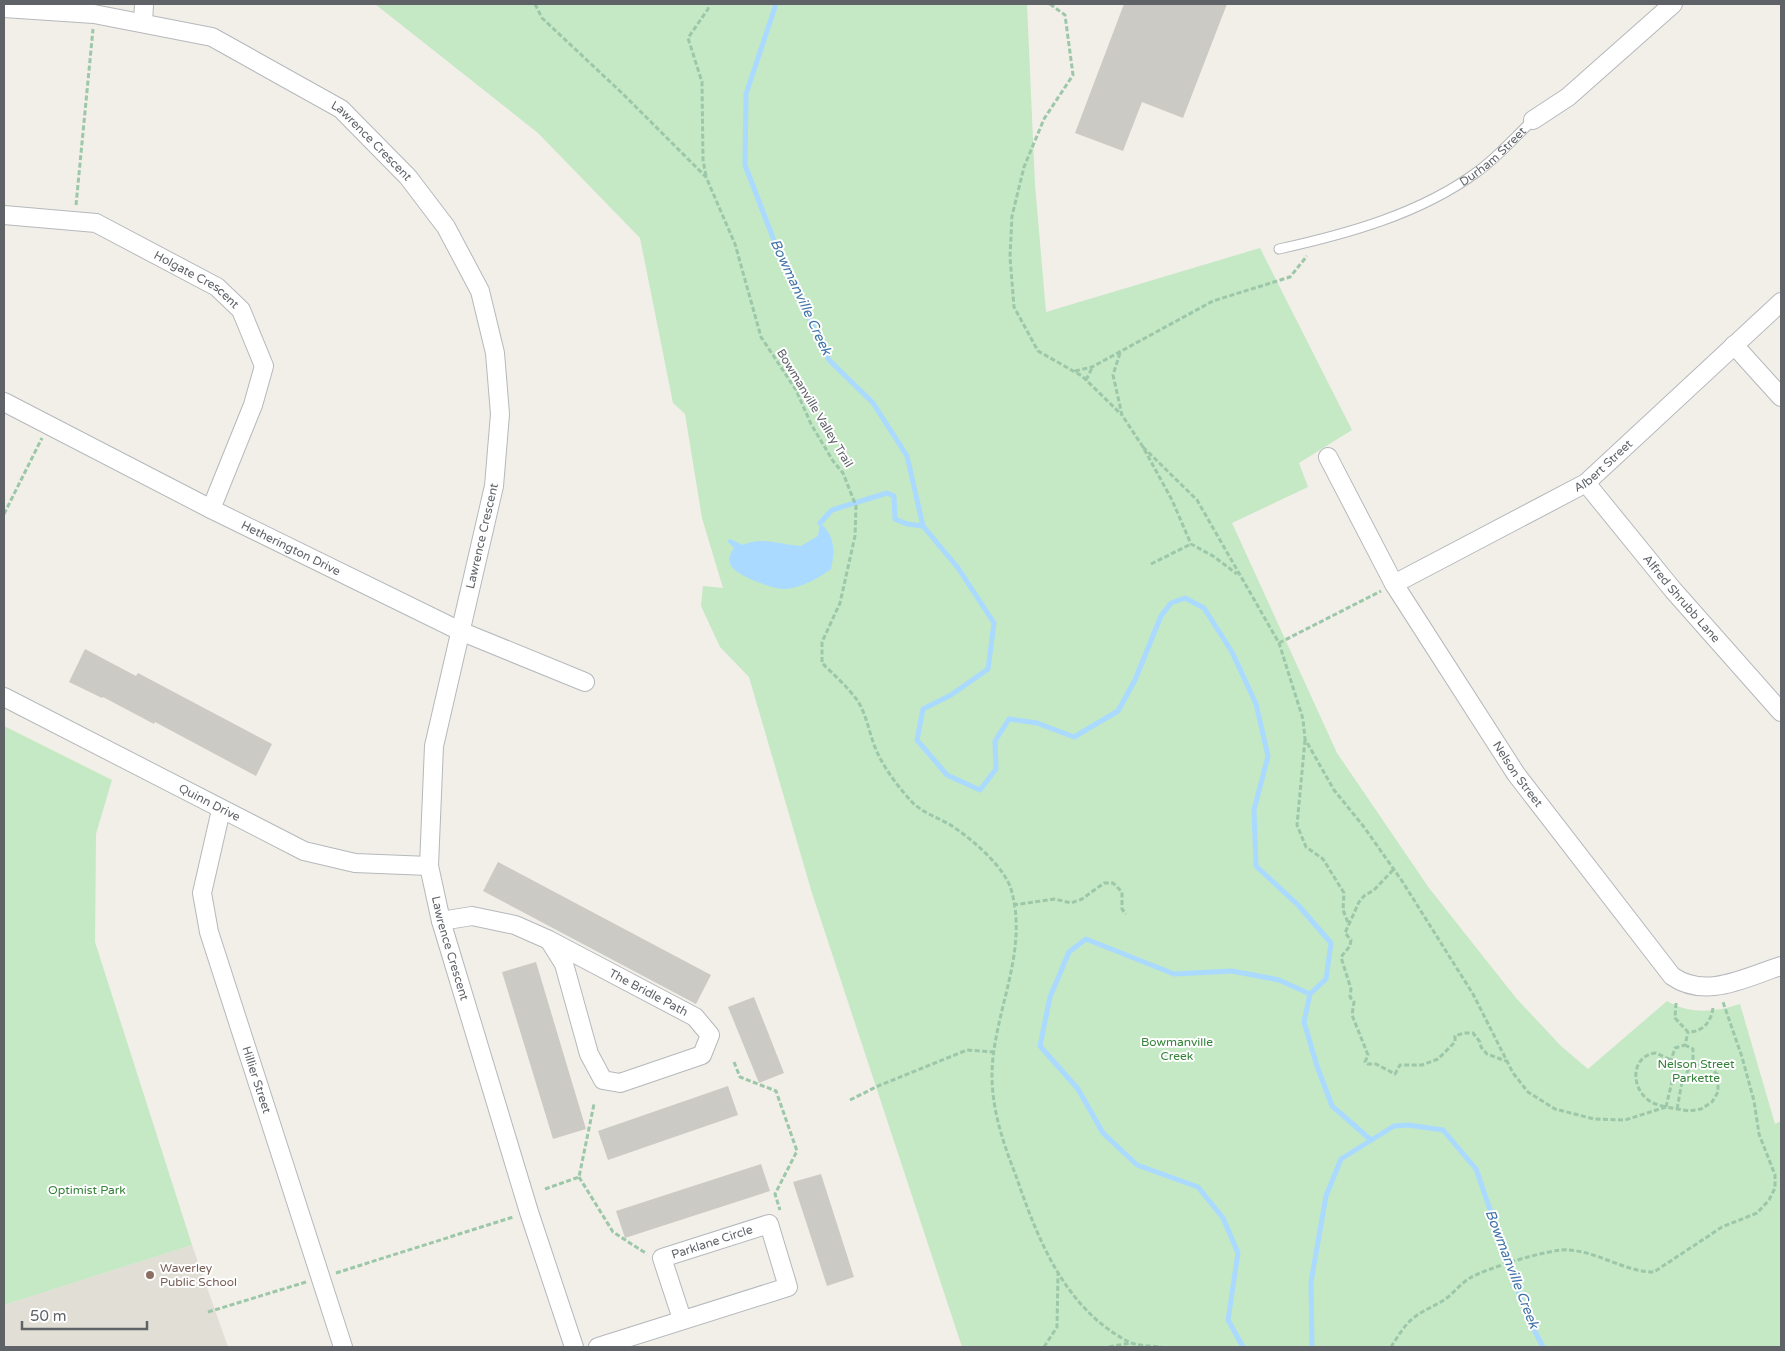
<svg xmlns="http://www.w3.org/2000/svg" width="1785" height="1351" font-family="'Varela Round',sans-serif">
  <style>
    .education { fill: #e1ded6 }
    .green { fill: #c5e8c5 }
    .water { fill: #aadaff }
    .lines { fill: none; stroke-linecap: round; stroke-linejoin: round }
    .stream { stroke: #aadaff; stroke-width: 5 }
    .building { fill: #cccac5 }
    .lane-casing { stroke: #b5b8bc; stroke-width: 11 }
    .street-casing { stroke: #b5b8bc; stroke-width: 20 }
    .path { stroke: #9cc7a9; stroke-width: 3; stroke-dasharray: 5 2.5; stroke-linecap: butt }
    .lane { stroke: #fff; stroke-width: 9 }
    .street { stroke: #fff; stroke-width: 18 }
    .education-dot { fill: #8d6e63; stroke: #fff; stroke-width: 2 }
    .labels { text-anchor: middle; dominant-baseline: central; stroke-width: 4; stroke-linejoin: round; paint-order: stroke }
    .street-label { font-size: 12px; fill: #5f6368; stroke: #fff }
    .park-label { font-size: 12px; fill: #348238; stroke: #fff }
    .education-label { font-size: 12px; fill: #785e54; stroke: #fff; text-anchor: start }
    .water-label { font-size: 14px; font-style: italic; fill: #4174aa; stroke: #fff }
  </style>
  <rect width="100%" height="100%" fill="#f1efe8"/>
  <path class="education" d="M192,1245L228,1347H4V1305Z"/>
  <path class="green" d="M375,4H1027L1035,185L1046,312L1260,248L1352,430L1299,463L1308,487L1232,523L1337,753L1429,888L1516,998L1561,1046L1588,1069L1667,1001C1691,1015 1715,1012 1740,1004L1775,1124L1781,1121V1347H962L812,893L749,677L720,647L701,606L703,586L723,588L702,518L685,414L673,403L640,238L538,133Z
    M4,726L112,780L96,834L95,942L192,1245L4,1305Z"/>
  <path class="water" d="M820,523C835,535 835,552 831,569C819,578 801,588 785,589C773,589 732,575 730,563C728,557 731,553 734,548L727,541L730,539L743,545C761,536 782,545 801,546L818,536Z"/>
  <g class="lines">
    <path class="stream" d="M776,4L746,94L745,165L783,264L829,360L873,403L907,456L923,526L958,568L994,623L988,669L951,695L923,709L917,740L947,775L980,790L996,769L995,741L1009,719L1037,723L1074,737L1118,711L1135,680L1161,616L1171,603L1185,598L1204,608L1232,652L1256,704L1268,756L1254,810L1256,866L1298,905L1331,943L1326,979L1310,994L1279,980L1232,971L1174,974L1086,939L1069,952L1050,997L1040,1046L1078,1089L1103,1133L1137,1165L1198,1187L1223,1218L1238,1253L1228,1320L1243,1347
      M820,523L832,510L887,493L894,496L895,519L907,524L923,526
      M1310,994L1304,1022L1317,1066L1332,1106L1371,1140
      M1312,1347L1311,1282L1326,1196L1341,1159L1394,1126L1408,1125L1443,1130L1476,1169L1526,1314L1543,1347"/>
  </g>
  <path class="building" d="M1124,4H1227L1183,118L1142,102L1123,151L1075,133Z
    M85,649L136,676L138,673L272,744L256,776L155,722L154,724L103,697L102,698L69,682Z
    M498,862L711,975L696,1004L483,891Z
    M536,962L586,1129L553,1139L502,972Z
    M754,997L784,1073L759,1083L728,1007Z
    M728,1086L738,1115L608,1160L598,1131Z
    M761,1164L770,1191L625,1238L616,1211Z
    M821,1174L854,1277L827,1286L793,1182Z"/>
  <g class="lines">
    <defs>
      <g id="lane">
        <path id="s1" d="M1279,249C1347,234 1420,214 1477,172C1497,158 1515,137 1533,120"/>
      </g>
      <g id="street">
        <path id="s2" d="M4,8L94,14L212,37L341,109L408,177L446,227L480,291L495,353L500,414L494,486L434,746L429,866L441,921L529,1212L574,1347"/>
        <path d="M143,23L144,4"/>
        <path d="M1533,120L1568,97L1673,4"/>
        <path id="s3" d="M4,215L96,223L217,287L241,310L264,366L253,405L211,509"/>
        <path d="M1734,345L1781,397"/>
        <path id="s4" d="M4,402L211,509L460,631L585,682"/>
        <path id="s5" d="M1328,457L1394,584L1516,774L1672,976C1706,1000 1746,977 1781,966"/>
        <path id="s6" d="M1586,483L1673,590L1781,712"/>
        <path id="s7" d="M1394,584L1586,483L1781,302"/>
        <path id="s8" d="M4,697L304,851L355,863L429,866"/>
        <path id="s9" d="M221,810L202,893L209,932L343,1347"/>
        <path id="s10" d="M441,921L472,916L515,925L549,940L695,1017L710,1035L702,1055L620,1083L603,1080L589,1054L564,964L549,940"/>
        <path d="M598,1347L788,1287L769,1224L662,1258L682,1319"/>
      </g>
    </defs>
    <use href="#lane" class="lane-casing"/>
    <use href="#street" class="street-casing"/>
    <path class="path" d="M535,4L542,18L622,93L706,177L735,244L761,337L796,390L811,424L833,461L843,473L856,506L855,536L840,603L822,642V663C834,675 850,689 859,703C868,719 870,738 878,754C886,771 900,789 912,802C925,815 941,818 955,828C974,841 1004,867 1011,889C1030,954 991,1015 992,1079C993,1114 1004,1145 1016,1176C1038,1240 1065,1309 1129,1342C1137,1346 1152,1346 1162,1347
      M1050,4L1065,15L1073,75L1044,119L1024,167L1012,216L1010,257L1014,307L1038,351L1082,376L1122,415
      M706,176L703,160L702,82L688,38L708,9L709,4
      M76,205L93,29
      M1120,353L1113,375L1122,415L1143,447L1172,500L1191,544L1213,556L1237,574
      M1075,371L1092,367L1213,301L1290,277L1307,256
      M1086,380L1092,368
      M1143,447L1197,500L1279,643L1303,719L1305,739L1334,790L1364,827L1402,881L1473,994L1513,1073L1528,1092L1555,1109L1594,1119L1625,1120L1666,1107L1689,1111L1701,1109L1712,1102L1718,1092V1075L1707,1065H1692L1671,1060L1656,1053C1632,1055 1630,1085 1647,1099C1652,1104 1659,1105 1666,1107
      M4,514L42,438
      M1151,564L1191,544
      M1279,643L1381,591
      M1305,740L1297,825L1306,847L1323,859L1344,893L1343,910L1349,925
      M1393,870L1374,890L1364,896L1359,902L1345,933L1351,940L1350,946L1341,957L1351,989L1350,997L1354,1002L1352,1015L1368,1055L1365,1062L1368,1064H1376L1395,1074L1400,1065H1422L1438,1059L1455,1042V1036L1464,1033H1473L1480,1042L1481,1047L1487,1054L1506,1061
      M1013,905L1055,899L1071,903L1082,899L1104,883H1113L1122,892V909L1126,914
      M1676,1003L1675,1018L1688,1032C1703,1032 1711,1022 1713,1008
      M734,1062L740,1077L776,1091L797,1151L775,1194L780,1210
      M850,1100L878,1086L967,1050L994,1052
      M1666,1107L1673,1077L1671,1060L1675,1048L1685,1045L1688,1032
      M1677,1109L1682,1082L1693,1061V1049L1685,1045
      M579,1177L613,1232L647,1254
      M545,1189L579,1177L594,1104
      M336,1273L513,1217
      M208,1312L306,1282
      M1044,1347L1057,1327L1058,1274
      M1109,1347L1130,1343
      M1391,1347C1397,1338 1403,1327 1411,1320C1421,1311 1433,1307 1444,1300C1453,1294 1461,1283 1470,1278C1487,1268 1551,1248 1569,1250C1599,1252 1625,1272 1654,1272L1722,1227L1757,1213L1769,1200L1775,1188V1175L1759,1134L1754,1101L1742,1057L1723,1002"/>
    <use href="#lane" class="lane"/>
    <use href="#street" class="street"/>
  </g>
  <circle class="education-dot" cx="150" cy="1275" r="5"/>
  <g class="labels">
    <g class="street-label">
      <text stroke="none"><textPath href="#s2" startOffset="402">Lawrence Crescent</textPath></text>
      <text stroke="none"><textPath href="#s1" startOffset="236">Durham Street</textPath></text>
      <text stroke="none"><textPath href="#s3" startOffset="208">Holgate Crescent</textPath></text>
      <text transform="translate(815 408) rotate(59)">Bowmanville Valley Trail</text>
      <text stroke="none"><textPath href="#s7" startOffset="241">Albert Street</textPath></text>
      <text transform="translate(482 536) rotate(-77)">Lawrence Crescent</text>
      <text stroke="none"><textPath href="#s4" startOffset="322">Hetherington Drive</textPath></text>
      <text stroke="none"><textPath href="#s6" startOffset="150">Alfred Shrubb Lane</textPath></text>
      <text stroke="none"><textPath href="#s5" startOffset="370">Nelson Street</textPath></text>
      <text stroke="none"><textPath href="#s8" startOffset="231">Quinn Drive</textPath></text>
      <text stroke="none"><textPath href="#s2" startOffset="1258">Lawrence Crescent</textPath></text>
      <text stroke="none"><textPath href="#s10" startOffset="225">The Bridle Path</textPath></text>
      <text stroke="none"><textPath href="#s9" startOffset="280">Hillier Street</textPath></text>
      <text transform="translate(712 1242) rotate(-18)">Parklane Circle</text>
    </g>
    <g class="park-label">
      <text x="1177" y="1042">Bowmanville<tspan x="1177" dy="14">Creek</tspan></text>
      <text x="1696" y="1064">Nelson Street<tspan x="1696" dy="14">Parkette</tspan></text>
      <text x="87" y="1190">Optimist Park</text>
    </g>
    <g class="education-label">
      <text x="160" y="1268">Waverley<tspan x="160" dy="14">Public School</tspan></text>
    </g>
    <g class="water-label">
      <text transform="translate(801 297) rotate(65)">Bowmanville Creek</text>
      <text transform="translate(1512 1269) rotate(69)">Bowmanville Creek</text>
    </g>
  </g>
  <rect width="1785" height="1351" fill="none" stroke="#5f6368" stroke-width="10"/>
  <path d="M22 1321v8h125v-8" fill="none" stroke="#5f6368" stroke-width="2.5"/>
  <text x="30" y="1321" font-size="15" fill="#5f6368" stroke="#ffffff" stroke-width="4" paint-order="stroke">50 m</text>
</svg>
